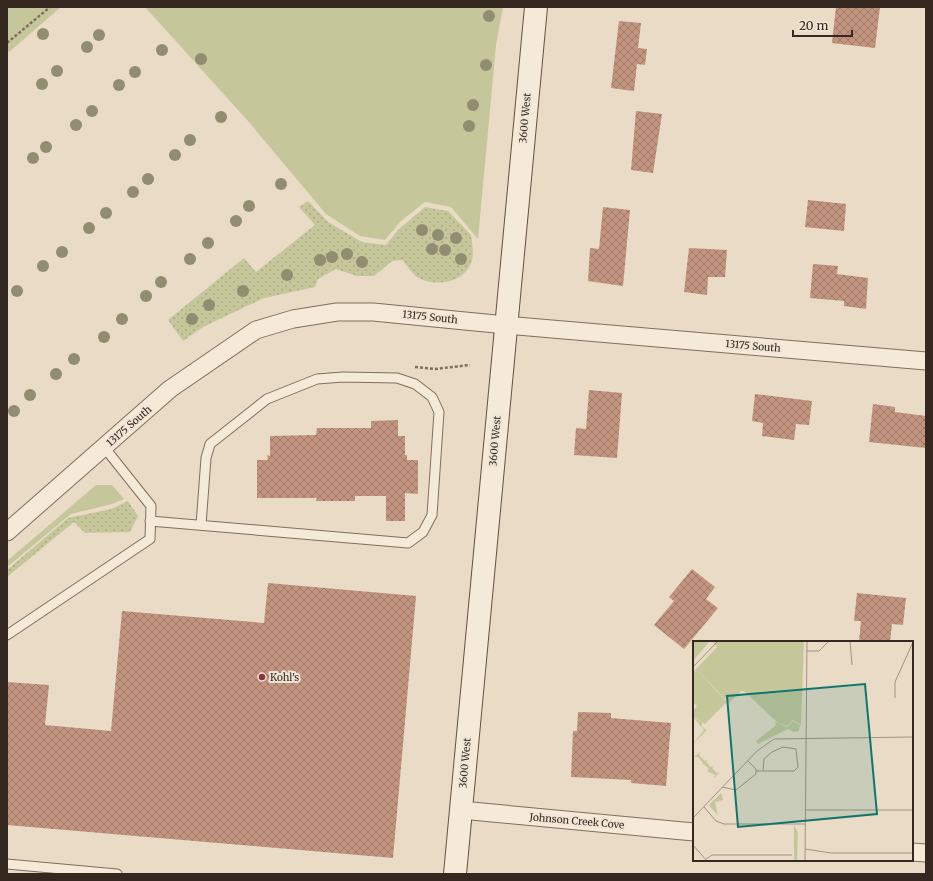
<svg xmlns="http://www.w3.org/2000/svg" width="933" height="881" font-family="Merriweather,serif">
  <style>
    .grass { fill: #c6c69b }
    .garden { fill: url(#garden-dots) }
    .building { fill: url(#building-cross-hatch) }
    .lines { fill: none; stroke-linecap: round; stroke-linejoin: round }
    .lane-casing { stroke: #826d5e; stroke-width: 11 }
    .street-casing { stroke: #826d5e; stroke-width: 19 }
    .secondary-casing { stroke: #644f41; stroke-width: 24 }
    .path { stroke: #826d5e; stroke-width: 2.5; stroke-dasharray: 3 2; stroke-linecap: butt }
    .lane { stroke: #f5e9d8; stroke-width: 9 }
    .street { stroke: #f5e9d8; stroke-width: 17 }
    .secondary { stroke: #f5e9d8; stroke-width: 22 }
    .tree { fill: #918d70 }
    .poi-dot { fill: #8a353e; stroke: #f1e6d5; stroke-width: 1.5 }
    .labels { text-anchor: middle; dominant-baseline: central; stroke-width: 4; stroke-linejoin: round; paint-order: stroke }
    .street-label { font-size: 10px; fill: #342820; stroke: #f1e6d5 }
    .poi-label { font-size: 10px; fill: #342820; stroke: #f1e6d5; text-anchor: start }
    .inset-road { fill: none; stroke: #a19384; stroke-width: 1 }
    .view { fill: #0f766e; fill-opacity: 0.15; stroke: #0f766e; stroke-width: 2 }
    .inset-edge { fill: none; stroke: #342820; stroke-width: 2 }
  </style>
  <defs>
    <pattern id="garden-dots" width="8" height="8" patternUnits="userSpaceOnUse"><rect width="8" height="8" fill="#c6c69b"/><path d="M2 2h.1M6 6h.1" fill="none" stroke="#abaa85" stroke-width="1.8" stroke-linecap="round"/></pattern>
    <pattern id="building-cross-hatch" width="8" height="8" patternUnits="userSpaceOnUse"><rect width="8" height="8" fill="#c39580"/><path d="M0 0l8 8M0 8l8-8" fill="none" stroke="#9f7a68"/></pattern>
  </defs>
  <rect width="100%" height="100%" fill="#e9dbc6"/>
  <path class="grass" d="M7,7H61L9,52L7,50Z
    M145,7H503L496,45L478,239L451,207L425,202L401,221L385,240L360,236L326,214L248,121Z
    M96,485H112L124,499L112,504L71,514L7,567V561Z"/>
  <path class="garden" d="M308,201L328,222L362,242L386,245L398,230L425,207L448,211L471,235C472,242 474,253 472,260C466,283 435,288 417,277C411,273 407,265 402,260L392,261L374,276H357L336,269L318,279L315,287L264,298L203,327L183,341L168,320L244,258L256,272L315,225L299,207Z
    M128,501L138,516L130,532L85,533L74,522L7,577V570L68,518L111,509Z"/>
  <path class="building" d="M836,7H880L875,48L832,43Z
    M619,21L641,23L638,48L647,49L645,65L637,64L634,91L611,88Z
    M636,111L662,114L653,173L631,170Z
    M808,200L846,204L844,231L805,227Z
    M603,207L630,210L623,286L588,281L590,248L599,249Z
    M689,248L727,250L725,277H708L707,295L684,292Z
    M813,264L838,266L837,274L868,278L866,309L844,306V301L810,298Z
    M589,390L622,393L617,458L574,455L576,428L586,429Z
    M755,394L812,401L809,425L796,424L794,440L762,436L763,423L752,421Z
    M873,404L895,407V412L926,416V448L869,442Z
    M398,420V436H405V455H407V460H418V494L405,493V521H386V496H355V501H316L317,498H257V460H268L267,455L270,456V436L316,435L317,428H371V421Z
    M692,569L715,587L706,599L718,608L684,649L654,625L674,601L669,597Z
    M268,583L416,596L393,858L7,825V682L49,685L45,725L111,731L122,611L264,623Z
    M857,593L906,598L903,625L892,624L890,642H859L861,621H854Z
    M578,712L611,713V718L671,723L666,786L631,783V780L571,777L573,731H577Z"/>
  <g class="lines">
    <defs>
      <path id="lane" d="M150,521L408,543L423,532L432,515L439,412L432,397L415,384L397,378L343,377L317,379L267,399L210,444L206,458L201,525
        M7,635L150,539L151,506L104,447
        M7,864L117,874"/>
      <path id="street" d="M7,532L170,389L256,330L293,319L337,312H373L506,325L926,361
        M461,810L694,832
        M912,852L926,853"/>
      <path id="secondary" d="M455,874L536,7"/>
    </defs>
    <use href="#lane" class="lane-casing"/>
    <use href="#street" class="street-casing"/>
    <use href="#secondary" class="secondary-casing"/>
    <path class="path" d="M7,43L50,7
      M415,367L435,369L470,365"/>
    <use href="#lane" class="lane"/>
    <use href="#street" class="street"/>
    <use href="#secondary" class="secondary"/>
  </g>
  <g class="tree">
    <circle cx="489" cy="16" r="6"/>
    <circle cx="43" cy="34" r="6"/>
    <circle cx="99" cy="35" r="6"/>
    <circle cx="87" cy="47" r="6"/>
    <circle cx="162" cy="50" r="6"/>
    <circle cx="201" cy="59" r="6"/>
    <circle cx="486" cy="65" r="6"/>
    <circle cx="57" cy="71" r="6"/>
    <circle cx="135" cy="72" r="6"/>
    <circle cx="42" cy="84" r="6"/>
    <circle cx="119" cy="85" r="6"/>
    <circle cx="473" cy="105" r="6"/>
    <circle cx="92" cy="111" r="6"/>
    <circle cx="221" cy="117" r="6"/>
    <circle cx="76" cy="125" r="6"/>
    <circle cx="469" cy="126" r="6"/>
    <circle cx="190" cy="140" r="6"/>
    <circle cx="46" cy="147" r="6"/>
    <circle cx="175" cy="155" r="6"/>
    <circle cx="33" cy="158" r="6"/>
    <circle cx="148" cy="179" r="6"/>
    <circle cx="281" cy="184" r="6"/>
    <circle cx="133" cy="192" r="6"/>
    <circle cx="249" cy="206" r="6"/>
    <circle cx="106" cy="213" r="6"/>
    <circle cx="236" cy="221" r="6"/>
    <circle cx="89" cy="228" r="6"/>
    <circle cx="422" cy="230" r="6"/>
    <circle cx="438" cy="235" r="6"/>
    <circle cx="456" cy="238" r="6"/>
    <circle cx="208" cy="243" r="6"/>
    <circle cx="432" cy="249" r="6"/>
    <circle cx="445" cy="250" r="6"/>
    <circle cx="62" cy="252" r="6"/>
    <circle cx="347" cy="254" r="6"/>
    <circle cx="332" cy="257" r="6"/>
    <circle cx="190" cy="259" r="6"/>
    <circle cx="461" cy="259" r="6"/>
    <circle cx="320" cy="260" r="6"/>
    <circle cx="362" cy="262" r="6"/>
    <circle cx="43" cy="266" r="6"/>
    <circle cx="287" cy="275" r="6"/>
    <circle cx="161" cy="282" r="6"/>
    <circle cx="17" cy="291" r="6"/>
    <circle cx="243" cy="291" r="6"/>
    <circle cx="146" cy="296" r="6"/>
    <circle cx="209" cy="305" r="6"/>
    <circle cx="122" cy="319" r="6"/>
    <circle cx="192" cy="319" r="6"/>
    <circle cx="104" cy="337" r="6"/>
    <circle cx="74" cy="359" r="6"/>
    <circle cx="56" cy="374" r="6"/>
    <circle cx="30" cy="395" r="6"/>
    <circle cx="14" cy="411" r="6"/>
  </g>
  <circle class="poi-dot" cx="262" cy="677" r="4"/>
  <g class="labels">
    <g class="street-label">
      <text transform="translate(525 118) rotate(-85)">3600 West</text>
      <text transform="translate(430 317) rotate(6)">13175 South</text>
      <text transform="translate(753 346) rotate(5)">13175 South</text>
      <text transform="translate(129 426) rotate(-41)">13175 South</text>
      <text transform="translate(495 441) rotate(-85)">3600 West</text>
      <text transform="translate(465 763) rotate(-85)">3600 West</text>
      <text transform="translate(577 821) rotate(5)">Johnson Creek Cove</text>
    </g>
    <g class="poi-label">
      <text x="270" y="677">Kohl's</text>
    </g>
  </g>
  <g transform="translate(693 641)">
    <rect width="220" height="220" fill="#e9dbc6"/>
    <path d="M0,0H17L0,20ZM19,0H111L108,84L100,79L94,85L85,82L51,50H48L36,62L3,28L24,6ZM28,152L30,159L22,161L25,175L16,164Z" fill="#c6c69b"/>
    <path d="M3,28L34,61L12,83L0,75V70L4,65L0,61V32Z" fill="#c6c69b"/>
    <path d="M0,76L9,81V86L14,89L0,103L11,89ZM100,80L107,84L106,90L101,91L95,88L65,103L63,100L83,84L82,81L94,86ZM7,111L6,114L12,120L15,119L13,121L18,126L21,125L19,127L24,132L27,131L21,137L22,134L14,130L16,128L11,123L9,124L10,122L5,116H1ZM101,184L105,192L104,220H101Z" fill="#c6c69b"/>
    <path class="inset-road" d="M157,0L159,24M114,10H126L136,0M0,26L25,0M202,57V41L220,1M63,130H101L105,126L103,108L90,106L79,111L71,118L70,130M29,146L43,149L63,133V128L55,120M11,166L23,180L31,183H113M113,169H220M0,177L64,110L81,98L220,96M0,204L14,220M112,208L138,212H220M13,218L19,214H99M112,220L114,0"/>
    <path class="view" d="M172,43L184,173L45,186L34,55Z"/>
    <rect width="220" height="220" class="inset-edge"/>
  </g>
  <rect width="933" height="881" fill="none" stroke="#342820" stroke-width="16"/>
  <path d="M793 30v6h59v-6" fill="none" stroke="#342820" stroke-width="2"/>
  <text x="799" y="30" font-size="12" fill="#342820" stroke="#f1e6d5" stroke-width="3" paint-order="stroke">20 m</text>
</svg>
